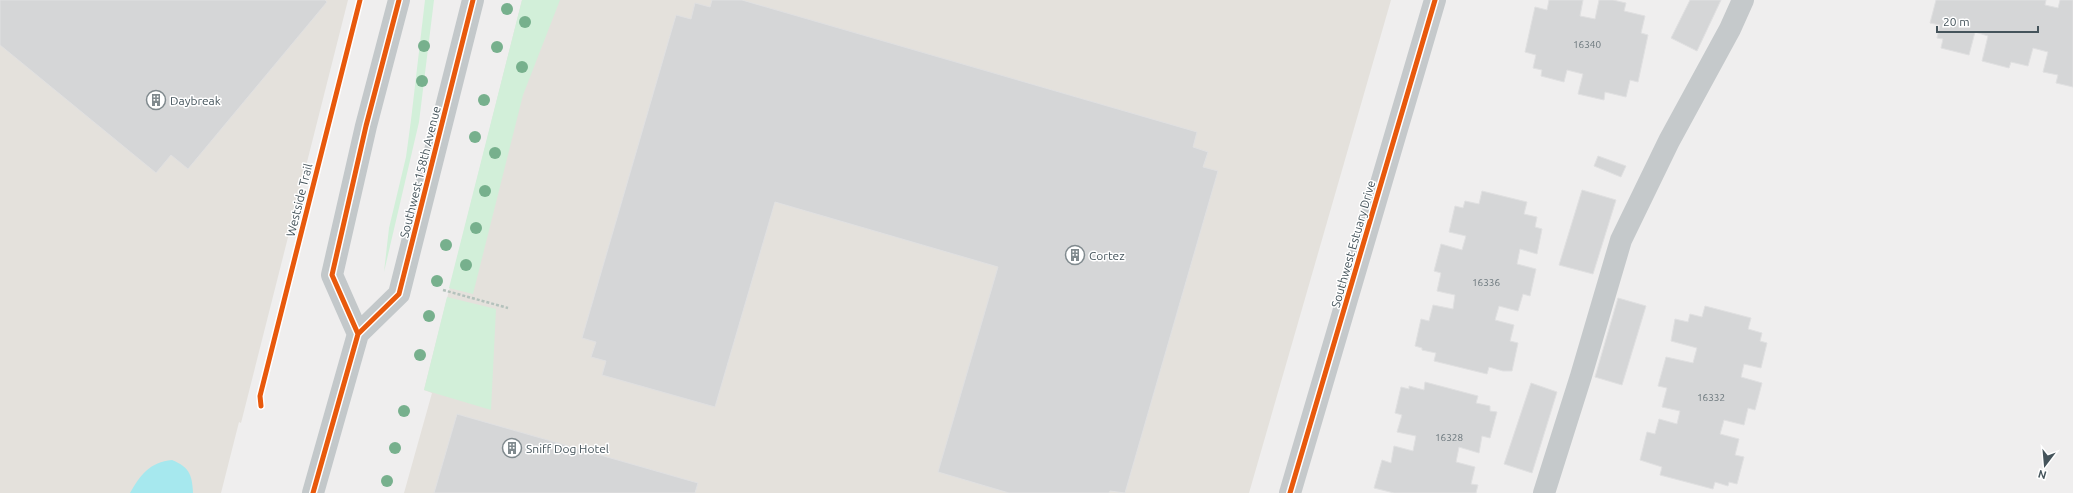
<svg xmlns="http://www.w3.org/2000/svg" width="2073" height="493" font-family="Ubuntu,sans-serif">
  <style>
    .commercial { fill: #e4e1dc }
    .green { fill: #d2efd9 }
    .water { fill: #a6e8ee }
    .building { fill: #d5d6d7; stroke: #e0e0e1 }
    .lines { fill: none; stroke-linecap: round; stroke-linejoin: round }
    .path { stroke: #b4c2bc; stroke-width: 2.5; stroke-dasharray: 3 2; stroke-linecap: butt }
    .minor { stroke: #c5c9cb; stroke-width: 22 }
    .major { stroke: #c3c8ca; stroke-width: 22 }
    .cycleway-casing { stroke: #fff; stroke-width: 8 }
    .cycleway { stroke: #e8590c; stroke-width: 5 }
    .tree { fill: #77b08d }
    .labels { text-anchor: middle; dominant-baseline: central; stroke-width: 3; stroke-linejoin: round; paint-order: stroke }
    .number-label { font-size: 10px; fill: #6a767b }
    .poi-label { font-size: 12px; fill: #45545b; stroke: #fff; text-anchor: start }
    .street-label { font-size: 12px; fill: #45545b; stroke: #fff }
  </style>
  <rect width="100%" height="100%" fill="#efeeee"/>
  <path class="commercial" d="M0,0H348L241,423L239,422L221,493H0Z
    M522,0H1391L1249,493H404L432,393L424,390Z"/>
  <path class="green" d="M425,0H434L419,122L384,272L389,228L406,157L411,120Z
    M522,0H560L523,95L473,294L449,288Z
    M447,297L496,309L491,410L424,390Z"/>
  <path class="water" d="M172,460C189,467 192,474 193,493H130C140,475 150,462 172,460Z"/>
  <path class="building" d="M0,0H325L327,2L188,169L171,155L156,173L0,45Z
    M712,0H742L1197,132L1193,147L1208,152L1203,167L1218,171L1125,493L1110,491L1109,493H1009L938,472L998,267L775,202L715,407L602,375L606,361L591,357L596,342L582,338L676,15L691,19L695,3L710,7Z
    M1549,0H1583L1580,16L1595,19L1599,0H1613L1626,3L1624,11L1645,16L1641,33L1648,35L1638,82L1630,80L1626,97L1605,92L1604,100L1578,94L1583,74L1567,70L1564,82L1541,76L1542,70L1533,68L1536,55L1525,52L1535,7L1547,10Z
    M1690,0H1721L1697,51L1671,38Z
    M1936,0H2046L2045,5L2058,8L2060,0H2073V87L2056,83L2058,75L2043,72L2048,52L2033,48L2028,66L2011,62L2009,68L1982,61L1988,36L1975,32L1969,55L1941,48L1943,39L1937,38L1940,25L1930,23Z
    M1598,156L1626,166L1621,177L1594,166Z
    M1582,190L1616,200L1593,274L1559,265Z
    M1482,191L1527,202L1524,214L1537,217L1535,227L1542,229L1537,254L1520,249L1517,264L1536,269L1530,296L1523,294L1518,311L1499,306L1495,320L1514,325L1510,341L1518,343L1512,371H1503L1489,367L1487,374L1434,361L1436,353L1422,350V348L1415,346L1421,319L1429,321L1433,305L1453,309L1455,295L1437,291L1441,273L1434,271L1441,244L1462,250L1466,236L1449,232L1455,206L1463,208L1465,201L1479,204Z
    M1618,298L1646,306L1622,385L1595,377Z
    M1705,306L1751,318L1748,329L1762,333L1760,341L1767,343L1761,368L1744,364L1741,377L1762,383L1755,410L1748,408L1744,425L1724,420L1720,434L1739,439L1735,455L1744,457L1737,484L1729,482L1728,486L1715,482L1713,489L1660,475L1662,467L1640,460L1647,432L1655,434L1659,419L1677,424L1680,411L1662,407L1667,388L1658,386L1666,357L1693,363L1697,348L1671,341L1675,319L1688,322L1690,314L1702,317Z
    M1425,382L1478,396L1476,403L1490,406V411L1497,412L1490,438L1482,436L1479,453L1459,447L1456,462L1475,467L1471,484L1478,485L1476,493H1394L1374,488L1382,460L1391,463L1394,446L1413,451L1416,436L1397,432L1402,415L1395,413L1401,387L1409,389V386L1424,390Z
    M1531,383L1557,392L1532,473L1504,464Z
    M457,414L698,483L695,493H434Z"/>
  <g class="lines">
    <path class="path" d="M443,290L508,308"/>
    <path class="minor" d="M1290,493L1435,0
      M1544,493L1581,376L1621,240L1669,141L1730,29L1743,0"/>
    <path class="major" d="M358,334L332,275L366,126L399,0
      M313,493L358,334L399,294L473,0"/>
    <defs>
      <path id="cycleway" d="M358,334L332,275L366,126L399,0
        M261,406L260,396L360,0
        M313,493L358,334L399,294L473,0
        M1290,493L1435,0"/>
    </defs>
    <use href="#cycleway" class="cycleway-casing"/>
    <use href="#cycleway" class="cycleway"/>
  </g>
  <g class="tree">
    <circle cx="507" cy="9" r="6"/>
    <circle cx="525" cy="22" r="6"/>
    <circle cx="424" cy="46" r="6"/>
    <circle cx="497" cy="47" r="6"/>
    <circle cx="522" cy="67" r="6"/>
    <circle cx="422" cy="81" r="6"/>
    <circle cx="484" cy="100" r="6"/>
    <circle cx="475" cy="137" r="6"/>
    <circle cx="495" cy="153" r="6"/>
    <circle cx="485" cy="191" r="6"/>
    <circle cx="476" cy="228" r="6"/>
    <circle cx="446" cy="245" r="6"/>
    <circle cx="466" cy="265" r="6"/>
    <circle cx="437" cy="281" r="6"/>
    <circle cx="429" cy="316" r="6"/>
    <circle cx="420" cy="355" r="6"/>
    <circle cx="404" cy="411" r="6"/>
    <circle cx="395" cy="448" r="6"/>
    <circle cx="387" cy="481" r="6"/>
  </g>
  <defs>
    <symbol id="building-ring" viewBox="-11 -11 22 22"><circle r="9.5" fill="#fff" stroke="#808a8e" stroke-width="1.5"/><path d="M-4-6H4V6H1V3H-1V6H-4ZM-2.5-4.3h1.7v1.8h-1.7ZM.8-4.3h1.7v1.8H.8ZM-2.5-1h1.7V.8h-1.7ZM.8-1h1.7V.8H.8Z" fill="#808a8e"/></symbol>
  </defs>
  <g fill-rule="evenodd">
    <use href="#building-ring" x="145" y="89" width="22" height="22"/>
    <use href="#building-ring" x="1064" y="244" width="22" height="22"/>
    <use href="#building-ring" x="501" y="437" width="22" height="22"/>
  </g>
  <g class="labels">
    <g class="number-label">
      <text x="1587" y="44">16340</text>
      <text x="1486" y="282">16336</text>
      <text x="1711" y="397">16332</text>
      <text x="1449" y="437">16328</text>
    </g>
    <g class="poi-label">
      <text x="170" y="100">Daybreak</text>
      <text x="1089" y="255">Cortez</text>
      <text x="526" y="448">Sniff Dog Hotel</text>
    </g>
    <g class="street-label">
      <text transform="translate(420 172) rotate(-76)">Southwest 158th Avenue</text>
      <text transform="translate(299 200) rotate(-76)">Westside Trail</text>
      <text transform="translate(1353 244) rotate(-74)">Southwest Estuary Drive</text>
    </g>
  </g>
  <g transform="translate(2045 465) rotate(196)" stroke="#ffffff" stroke-width="3" paint-order="stroke">
  <path d="M0-3L7 15L0 10L-7 15Z" fill="#45545b"/>
  <text y="-6" font-size="11" font-weight="bold" text-anchor="middle" fill="#45545b">N</text>
  </g>
  <path d="M1937 26v6h101v-6" fill="none" stroke="#45545b" stroke-width="2"/>
  <text x="1943" y="26" font-size="12" fill="#45545b" stroke="#ffffff" stroke-width="3" paint-order="stroke">20 m</text>
</svg>
